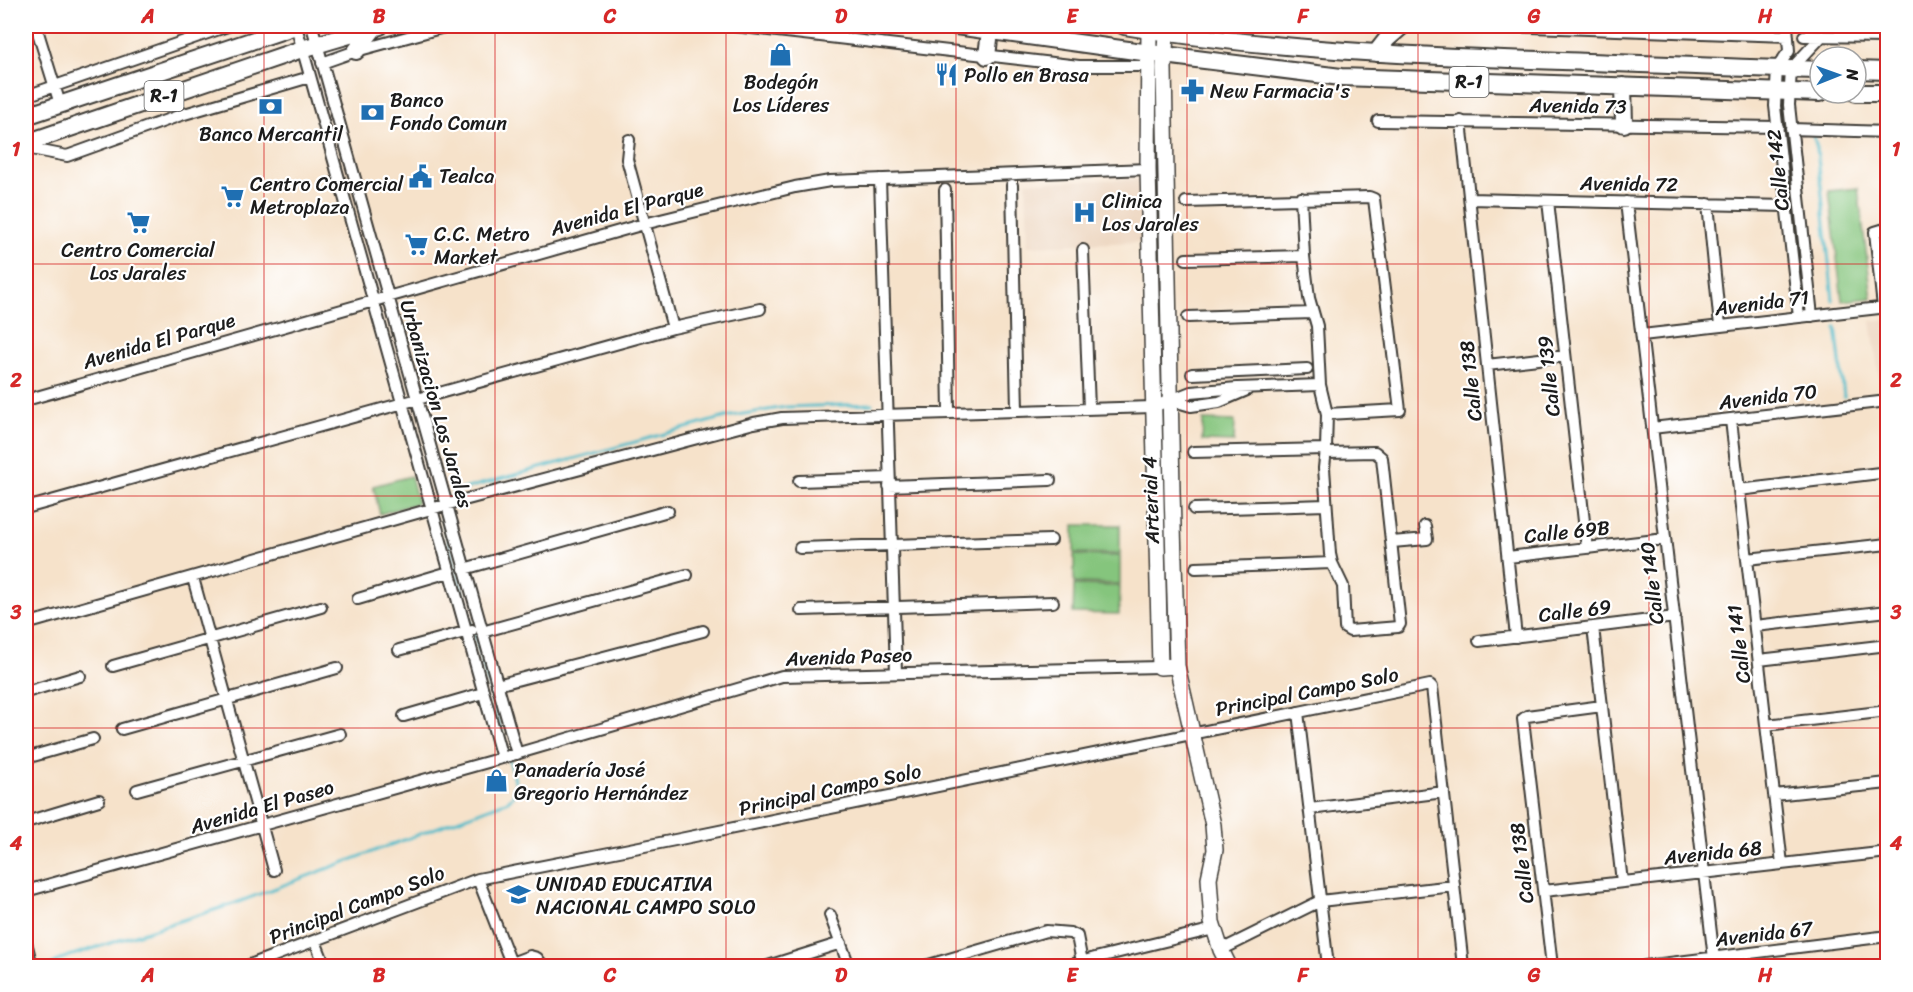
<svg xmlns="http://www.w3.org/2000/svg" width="1913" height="992" font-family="Sriracha,sans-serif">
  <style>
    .built { fill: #ebd2b9 }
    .green { fill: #85c57d; stroke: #50704c; stroke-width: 1.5 }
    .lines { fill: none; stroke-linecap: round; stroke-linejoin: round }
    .stream { stroke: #4fbbc9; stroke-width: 3 }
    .street-casing { stroke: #3d3a36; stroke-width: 14 }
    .secondary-casing { stroke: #3d3a36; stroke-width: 18 }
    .primary-casing { stroke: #3d3a36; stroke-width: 20 }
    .street { stroke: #fff; stroke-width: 10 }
    .secondary { stroke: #fff; stroke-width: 15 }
    .primary { stroke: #fff; stroke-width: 16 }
    .grid { fill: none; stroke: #d62828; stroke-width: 1.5; stroke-opacity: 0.55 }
    .labels { text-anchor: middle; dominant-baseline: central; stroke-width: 4.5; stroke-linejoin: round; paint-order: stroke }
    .shield { fill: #fff; stroke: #606060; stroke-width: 1.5 }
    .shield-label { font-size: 18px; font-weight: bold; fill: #1c1c1c }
    .poi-label { font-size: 20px; fill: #1c1c1c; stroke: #fff; text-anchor: start }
    .street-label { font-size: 20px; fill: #1c1c1c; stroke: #fff }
    .neatline { fill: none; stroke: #d62828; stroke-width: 2 }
    .grid-label { font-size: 20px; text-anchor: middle; font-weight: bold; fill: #d62828 }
  </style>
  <rect width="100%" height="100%" fill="#fff"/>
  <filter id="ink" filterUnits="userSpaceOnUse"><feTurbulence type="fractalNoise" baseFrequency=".0167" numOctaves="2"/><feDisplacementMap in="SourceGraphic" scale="12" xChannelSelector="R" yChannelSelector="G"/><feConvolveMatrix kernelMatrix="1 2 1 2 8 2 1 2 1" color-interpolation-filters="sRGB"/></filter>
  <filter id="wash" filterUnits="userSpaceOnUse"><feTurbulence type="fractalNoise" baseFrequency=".008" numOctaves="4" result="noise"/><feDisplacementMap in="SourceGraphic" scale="24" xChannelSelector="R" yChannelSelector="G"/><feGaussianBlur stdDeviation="1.35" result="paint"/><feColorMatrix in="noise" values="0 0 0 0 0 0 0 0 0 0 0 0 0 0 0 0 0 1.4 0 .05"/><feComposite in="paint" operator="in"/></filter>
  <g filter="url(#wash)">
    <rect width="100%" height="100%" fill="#f6e2ca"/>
    <path class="built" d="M1140,179L1141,242L1028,246L1026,182Z
      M1887,319V390L1881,391L1871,321Z"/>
    <path class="green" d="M1858,188L1872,298L1842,301L1829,191Z
      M1203,420L1235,421L1234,442L1202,441Z
      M411,476L418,503L380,514L373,486Z
      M1074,525H1120V554L1074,553Z
      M1074,555L1120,556V584L1074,583Z
      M1074,585L1120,586L1119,614L1073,613Z"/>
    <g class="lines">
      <path class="stream" d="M1813,134L1817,148L1833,300
        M1836,327L1844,397
        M453,492L726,417L786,407L872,404
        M49,966L63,958L233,904L508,801L513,796L516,784L442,518"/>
    </g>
  </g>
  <g filter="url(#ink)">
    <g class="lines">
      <defs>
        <path id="street" d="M36,26L60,104
          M296,26L502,758
          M312,26L517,754
          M734,26L1079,66H1148
          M1505,26L1788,36
          M1787,26L1789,51L1777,68L1775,106L1799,317
          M1804,36L1888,37
          M322,63L356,51L448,26
          M26,96L228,26
          M1378,121L1778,127
          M1461,121L1516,637
          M1791,129L1888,132
          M629,140L627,159L673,328
          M26,148L67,156L181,115L310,77
          M880,179L896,672
          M1012,185L1017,410
          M945,190L949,412
          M1301,198L1304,256L1309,298L1317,326L1320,385L1327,414L1326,449L1324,468L1330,554L1332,563L1343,586L1345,628L1350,631L1398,627L1400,624L1382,458L1375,452L1326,453
          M1470,199L1787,206
          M1548,201L1587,548
          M1186,202L1369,197L1374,199L1400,410L1327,414
          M1626,202L1714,959
          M1708,204L1720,326
          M1083,250L1089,409
          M1186,259L1304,256
          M1883,307L1875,232L1888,228
          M1812,316L1789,105L1791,69L1822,36
          M1188,317L1313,313
          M1642,335L1888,307
          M1487,365L1565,356
          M1192,374L1307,369
          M26,400L644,224L795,187L830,181L1148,169
          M1170,400L1191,406L1219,402L1247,390
          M1731,420L1782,864
          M1652,428L1888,401
          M1193,452L1326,449
          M799,481L889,478
          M889,486L1050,480
          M1739,490L1888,472
          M26,508L673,328L760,309
          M1194,509L1326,505
          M1392,542L1427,539L1425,526
          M800,548L1051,540
          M1508,557L1665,539
          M1747,559L1888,544
          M1196,568L1332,563
          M464,569L668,511
          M193,578L274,870
          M358,599L449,572
          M801,610L1053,602
          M26,624L445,505L754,423L782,418L1153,407L1191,392L1237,388L1320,385
          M1755,626L1888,611
          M1593,627L1622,882
          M482,632L687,575
          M1479,641L1675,617
          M399,650L472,630
          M1759,660L1888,645
          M113,666L321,607
          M497,685L703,631
          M26,692L80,676
          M1298,712L1328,966
          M404,716L483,693
          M1766,725L1888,711
          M122,729L337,668
          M26,758L93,739
          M137,790L340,734
          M1774,795L1888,783
          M1310,809L1444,792
          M26,822L99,800
          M478,879L511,963
          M26,891L502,758L782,676L1160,667
          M1544,891L1888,852
          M830,915L849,966
          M315,941L325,966
          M26,942L32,966
          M1221,950L1320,901L1454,886
          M247,966L478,879L680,839L1430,685L1432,687L1463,966
          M503,966L530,956L537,958L543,966
          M768,966L841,943
          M925,966L1046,931L1070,933L1077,936L1082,962
          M1067,966L1095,958L1214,929
          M1552,966L1523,719L1527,716L1602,706
          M1645,966L1888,936"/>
        <path id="secondary" d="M1149,30L1148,169L1160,667L1177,666
          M1166,33L1164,68L1172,491L1177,666L1213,825L1215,850L1209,878L1212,922L1221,950L1229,966"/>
        <path id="primary" d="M956,26L1164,55L1341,77L1820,93
          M1124,26C1268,50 1416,56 1562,61C1648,64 1734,68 1820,70
          M356,51L375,27
          M1376,53L1387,39L1402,26
          M987,56L990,31
          M1856,70L1888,71
          M1623,86L1624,124
          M1856,93H1888
          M26,116L296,26
          M26,143L302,49L380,26"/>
      </defs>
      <use href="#street" class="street-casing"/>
      <use href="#secondary" class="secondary-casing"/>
      <use href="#primary" class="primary-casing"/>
      <use href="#street" class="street"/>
      <use href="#secondary" class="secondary"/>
      <use href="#primary" class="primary"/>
    </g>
  </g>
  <path class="grid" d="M264,26V966M495,26V966M726,26V966M956,26V966M1187,26V966M1418,26V966M1649,26V966M26,264H1888M26,496H1888M26,728H1888"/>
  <defs>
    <symbol id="shop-bare" viewBox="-9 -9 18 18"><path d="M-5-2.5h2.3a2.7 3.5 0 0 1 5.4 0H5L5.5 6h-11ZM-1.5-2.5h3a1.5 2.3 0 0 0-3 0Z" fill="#1f6fb2" stroke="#fff" stroke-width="2.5" paint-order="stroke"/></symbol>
    <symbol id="restaurant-bare" viewBox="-9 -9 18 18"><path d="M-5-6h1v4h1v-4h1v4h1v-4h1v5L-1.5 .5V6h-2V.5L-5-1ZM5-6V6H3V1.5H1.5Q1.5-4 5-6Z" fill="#1f6fb2" stroke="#fff" stroke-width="2.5" paint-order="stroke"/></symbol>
    <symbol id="pharmacy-bare" viewBox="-9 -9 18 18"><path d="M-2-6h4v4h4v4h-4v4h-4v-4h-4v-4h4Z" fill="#1f6fb2" stroke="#fff" stroke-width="2.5" paint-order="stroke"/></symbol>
    <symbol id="bank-bare" viewBox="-9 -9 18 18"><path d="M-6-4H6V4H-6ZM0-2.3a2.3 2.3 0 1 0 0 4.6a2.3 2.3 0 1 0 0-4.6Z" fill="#1f6fb2" stroke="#fff" stroke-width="2.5" paint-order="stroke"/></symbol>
    <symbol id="civic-bare" viewBox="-9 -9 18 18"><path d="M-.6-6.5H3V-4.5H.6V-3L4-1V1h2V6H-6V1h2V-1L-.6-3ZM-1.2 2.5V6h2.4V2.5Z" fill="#1f6fb2" stroke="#fff" stroke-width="2.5" paint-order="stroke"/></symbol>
    <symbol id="supermarket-bare" viewBox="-9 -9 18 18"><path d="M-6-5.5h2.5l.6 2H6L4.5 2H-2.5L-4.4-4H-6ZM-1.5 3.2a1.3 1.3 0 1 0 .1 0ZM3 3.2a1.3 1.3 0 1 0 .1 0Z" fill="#1f6fb2" stroke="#fff" stroke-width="2.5" paint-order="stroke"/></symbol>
    <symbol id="hospital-bare" viewBox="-9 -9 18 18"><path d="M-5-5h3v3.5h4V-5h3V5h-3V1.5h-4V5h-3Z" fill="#1f6fb2" stroke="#fff" stroke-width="2.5" paint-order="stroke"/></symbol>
    <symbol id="school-bare" viewBox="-9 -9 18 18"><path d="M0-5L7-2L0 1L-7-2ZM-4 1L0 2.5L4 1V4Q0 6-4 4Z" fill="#1f6fb2" stroke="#fff" stroke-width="2.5" paint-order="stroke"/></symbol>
  </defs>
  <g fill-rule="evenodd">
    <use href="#shop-bare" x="764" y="38" width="33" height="33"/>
    <use href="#restaurant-bare" x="930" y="58" width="33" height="33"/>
    <use href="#pharmacy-bare" x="1176" y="74" width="33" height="33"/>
    <use href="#bank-bare" x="254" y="90" width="33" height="33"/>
    <use href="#bank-bare" x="356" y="96" width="33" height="33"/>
    <use href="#civic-bare" x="404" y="160" width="33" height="33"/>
    <use href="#supermarket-bare" x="216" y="180" width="33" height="33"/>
    <use href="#hospital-bare" x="1068" y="196" width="33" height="33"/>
    <use href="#supermarket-bare" x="122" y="206" width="33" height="33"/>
    <use href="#supermarket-bare" x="400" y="228" width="33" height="33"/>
    <use href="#shop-bare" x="480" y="764" width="33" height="33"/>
    <use href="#school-bare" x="502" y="878" width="33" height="33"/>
  </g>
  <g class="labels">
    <g class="shield">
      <rect x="1449.5" y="67" width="39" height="30" rx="4.5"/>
      <rect x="144.5" y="81" width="39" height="30" rx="4.5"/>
    </g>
    <g class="shield-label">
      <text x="1469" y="82">R-1</text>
      <text x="164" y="96">R-1</text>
    </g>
    <g class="poi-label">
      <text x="964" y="75">Pollo en Brasa</text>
      <text x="781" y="82" text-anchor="middle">Bodegón<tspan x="781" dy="23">Los Líderes</tspan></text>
      <text x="1210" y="91">New Farmacia's</text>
      <text x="390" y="100">Banco<tspan x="390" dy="23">Fondo Comun</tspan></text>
      <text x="271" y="134" text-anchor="middle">Banco Mercantil</text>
      <text x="439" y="176">Tealca</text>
      <text x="250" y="184">Centro Comercial<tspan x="250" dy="23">Metroplaza</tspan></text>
      <text x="1102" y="201">Clinica<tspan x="1102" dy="23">Los Jarales</tspan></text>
      <text x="434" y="234">C.C. Metro<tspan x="434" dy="23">Market</tspan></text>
      <text x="138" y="250" text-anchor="middle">Centro Comercial<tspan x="138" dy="23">Los Jarales</tspan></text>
      <text x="514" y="770">Panadería José<tspan x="514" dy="23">Gregorio Hernández</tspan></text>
      <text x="536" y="884">UNIDAD EDUCATIVA<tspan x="536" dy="23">NACIONAL CAMPO SOLO</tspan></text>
    </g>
    <g class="street-label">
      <text transform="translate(1578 106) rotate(1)">Avenida 73</text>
      <text transform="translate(1778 170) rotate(-96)">Calle 142</text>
      <text transform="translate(1629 184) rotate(1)">Avenida 72</text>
      <text transform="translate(627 209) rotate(-15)">Avenida El Parque</text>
      <text transform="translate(1762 303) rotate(-7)">Avenida 71</text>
      <text transform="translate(159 341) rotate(-16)">Avenida El Parque</text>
      <text transform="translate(1549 376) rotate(-96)">Calle 139</text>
      <text transform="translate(1471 381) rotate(-96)">Calle 138</text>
      <text transform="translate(1768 397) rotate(-7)">Avenida 70</text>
      <text transform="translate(436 404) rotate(74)">Urbanizacion Los Jarales</text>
      <text transform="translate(1151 500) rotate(-92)">Arterial 4</text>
      <text transform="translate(1567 532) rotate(-6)">Calle 69B</text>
      <text transform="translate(1652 583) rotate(-97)">Calle 140</text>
      <text transform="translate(1575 611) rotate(-7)">Calle 69</text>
      <text transform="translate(1739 644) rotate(-97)">Calle 141</text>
      <text transform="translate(849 657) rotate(-2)">Avenida Paseo</text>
      <text transform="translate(1307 692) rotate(-11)">Principal Campo Solo</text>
      <text transform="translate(830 790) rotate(-12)">Principal Campo Solo</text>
      <text transform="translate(262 807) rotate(-16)">Avenida El Paseo</text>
      <text transform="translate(1713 853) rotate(-6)">Avenida 68</text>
      <text transform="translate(1522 863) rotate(-97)">Calle 138</text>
      <text transform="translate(357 905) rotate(-21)">Principal Campo Solo</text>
      <text transform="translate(1764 934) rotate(-7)">Avenida 67</text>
    </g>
  </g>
  <rect width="1913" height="992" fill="none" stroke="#fff" stroke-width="66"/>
  <g transform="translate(1838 75) rotate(89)"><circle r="28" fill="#ffffff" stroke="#a4a4a4" stroke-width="1.5"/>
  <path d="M0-4.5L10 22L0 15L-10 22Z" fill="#1f6fb2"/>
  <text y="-9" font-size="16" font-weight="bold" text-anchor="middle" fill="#1c1c1c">N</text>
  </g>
  <rect x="33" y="33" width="1847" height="926" class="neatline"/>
  <g class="grid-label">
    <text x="148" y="23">A</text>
    <text x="379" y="23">B</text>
    <text x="610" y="23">C</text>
    <text x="841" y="23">D</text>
    <text x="1072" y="23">E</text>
    <text x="1303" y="23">F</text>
    <text x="1534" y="23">G</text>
    <text x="1765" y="23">H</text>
    <text x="16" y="156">1</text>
    <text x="1896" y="156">1</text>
    <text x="16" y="387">2</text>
    <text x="1896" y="387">2</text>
    <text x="16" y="619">3</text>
    <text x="1896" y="619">3</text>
    <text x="16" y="850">4</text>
    <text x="1896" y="850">4</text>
    <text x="148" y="982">A</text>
    <text x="379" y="982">B</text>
    <text x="610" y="982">C</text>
    <text x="841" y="982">D</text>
    <text x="1072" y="982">E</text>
    <text x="1303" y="982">F</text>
    <text x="1534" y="982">G</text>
    <text x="1765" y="982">H</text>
  </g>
</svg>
